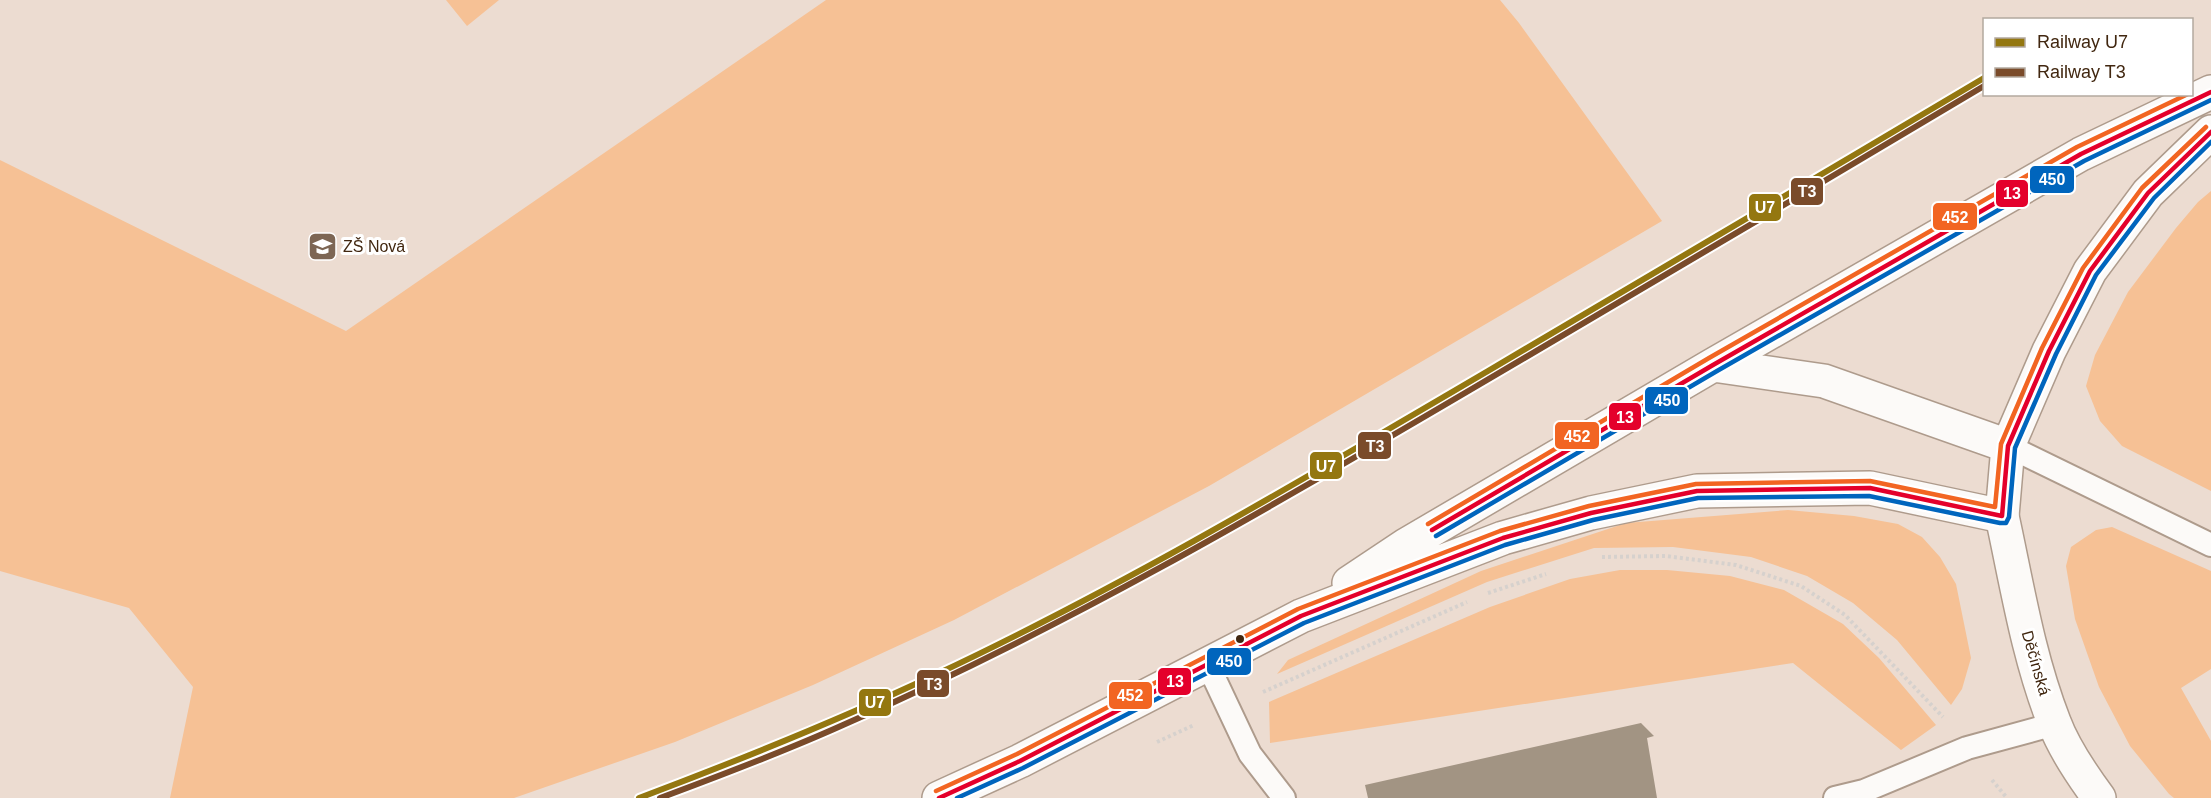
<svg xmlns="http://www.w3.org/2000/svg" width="2211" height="798" font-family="Helvetica,sans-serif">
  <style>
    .green { fill: #f6c195 }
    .building { fill: #a29483 }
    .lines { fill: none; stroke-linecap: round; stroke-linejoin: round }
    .service-casing { stroke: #ae9b8c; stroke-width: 26 }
    .tertiary-casing { stroke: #ae9b8c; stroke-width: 36 }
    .secondary-casing { stroke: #ae9b8c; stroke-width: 36 }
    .path { stroke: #d6d1cd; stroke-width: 4; stroke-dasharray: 3 3; stroke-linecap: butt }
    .service { stroke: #fcfaf8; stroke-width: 22 }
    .tertiary { stroke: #fcfaf8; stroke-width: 33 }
    .secondary { stroke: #fcfaf8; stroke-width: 33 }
    .bus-1-casing { stroke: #fff; stroke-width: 9 }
    .bus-2-casing { stroke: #fff; stroke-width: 9 }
    .bus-3-casing { stroke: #fff; stroke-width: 9 }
    .bus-1 { stroke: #e4002b; stroke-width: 4.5 }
    .bus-2 { stroke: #0065bd; stroke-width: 4.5 }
    .bus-3 { stroke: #f26522; stroke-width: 4.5 }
    .rail-1-casing { stroke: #fff; stroke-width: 10 }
    .rail-2-casing { stroke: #fff; stroke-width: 10 }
    .rail-1 { stroke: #947710; stroke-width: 6 }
    .rail-2 { stroke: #7a4b2a; stroke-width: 6 }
    .bus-dot { fill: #412710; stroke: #fff; stroke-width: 2 }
    .labels { text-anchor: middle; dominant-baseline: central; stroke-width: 6; stroke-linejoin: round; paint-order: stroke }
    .poi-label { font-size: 16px; fill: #412710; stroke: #fff; text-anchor: start }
    .street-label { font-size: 16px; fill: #412710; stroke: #fff }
    .line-badge { stroke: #fff; stroke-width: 2 }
    .badge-label { font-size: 16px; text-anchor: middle; font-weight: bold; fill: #fff }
  </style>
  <rect width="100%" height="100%" fill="#ecdcd1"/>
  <path class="green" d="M446,0H499L467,26Z
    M826,0H1500L1519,23L1662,221L1209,486L954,620L813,685L675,742L514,798H170L193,687L129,608L0,571V160L346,331Z
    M2211,191V491L2122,446L2100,421L2086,386L2095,355L2128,292L2176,228L2198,202Z
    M1788,510L1854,516L1898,524L1922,537L1940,557L1956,584L1971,658L1962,689L1951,705L1897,640L1853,603L1807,576L1751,557L1673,547L1594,548L1487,582L1277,674L1288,660L1481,571L1626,523Z
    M2112,527L2211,571V669L2181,688L2211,741V798H2174L2169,794L2130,746L2099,687L2075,619L2066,566L2071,547L2096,530Z
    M1620,570H1667L1730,576L1784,590L1843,624L1879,658L1936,725L1901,750L1793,663L1270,743L1269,702L1490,607L1570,579Z"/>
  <path class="building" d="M1641,723L1654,736L1647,738L1657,798H1368L1365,785Z"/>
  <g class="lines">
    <defs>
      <path id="service" d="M2008,446L2211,545
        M1208,665L1250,754L1284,798
        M1835,798L1864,791L1967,748L2055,724"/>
      <path id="tertiary" d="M2002,516C2017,585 2028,656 2054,722C2064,749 2082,775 2099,798"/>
      <path id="secondary" d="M1713,365L1824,381L2008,446
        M1349,583L1406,545L1713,365L2081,154L2211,92
        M939,798L1020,761L1301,616L1503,538L1591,513L1697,491L1870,488L2002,516L2008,446L2049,351L2090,271L2148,193L2211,132"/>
    </defs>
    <use href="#service" class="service-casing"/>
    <use href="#tertiary" class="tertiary-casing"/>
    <use href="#secondary" class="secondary-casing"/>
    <path class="path" d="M1602,557L1666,556L1736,565L1801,586L1845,615L1943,717
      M1488,593L1546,574
      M1263,692L1467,602
      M1157,742L1194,725
      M1992,780L2007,798"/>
    <use href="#service" class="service"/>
    <use href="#tertiary" class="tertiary"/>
    <use href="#secondary" class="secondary"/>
    <defs>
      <path id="bus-1" d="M1432,530L1713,365L2081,154L2211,92
        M939,798L1020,761L1301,616L1503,538L1591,513L1697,491L1870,488L2002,516L2008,446L2049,351L2090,271L2148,193L2211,132"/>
      <path id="bus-2" d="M1436,536L1717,371L2084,161L2211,100
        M957,798L1023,768L1304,623L1505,545L1593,520L1698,498L1869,496L2000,523H2006L2009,517L2015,448L2056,354L2096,275L2154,198L2211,142"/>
      <path id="bus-3" d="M1428,524L1709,358L2077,147L2188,94
        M936,791L1017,754L1298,609L1500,531L1589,506L1696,484L1870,481L1995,507L2001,444L2042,348L2083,268L2142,188L2206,127"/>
    </defs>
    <use href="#bus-1" class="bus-1-casing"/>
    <use href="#bus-2" class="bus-2-casing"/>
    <use href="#bus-3" class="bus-3-casing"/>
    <use href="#bus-1" class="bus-1"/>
    <use href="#bus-2" class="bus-2"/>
    <use href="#bus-3" class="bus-3"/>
    <defs>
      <path id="rail-1" d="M639,798C740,760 839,720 937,674C1126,585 1307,477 1488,371C1654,273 1819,176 1984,78"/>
      <path id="rail-2" d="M660,798C722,775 783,752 843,725C1060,630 1266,510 1470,390C1642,289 1813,188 1984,86"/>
    </defs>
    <use href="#rail-1" class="rail-1-casing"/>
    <use href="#rail-2" class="rail-2-casing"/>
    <use href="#rail-1" class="rail-1"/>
    <use href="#rail-2" class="rail-2"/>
  </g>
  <defs>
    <symbol id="school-square" viewBox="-11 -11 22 22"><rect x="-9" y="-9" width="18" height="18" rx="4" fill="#7d6654" stroke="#fff"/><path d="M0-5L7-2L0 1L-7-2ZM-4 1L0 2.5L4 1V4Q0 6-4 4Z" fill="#fff"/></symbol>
  </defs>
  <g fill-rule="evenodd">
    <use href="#school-square" x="306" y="230" width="33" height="33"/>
  </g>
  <circle class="bus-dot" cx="1240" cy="639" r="5"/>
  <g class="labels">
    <g class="poi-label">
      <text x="343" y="246">ZŠ Nová</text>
    </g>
    <g class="street-label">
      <text transform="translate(2036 663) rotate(74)">Děčínská</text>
    </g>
  </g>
  <g class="line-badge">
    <rect x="2029" y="165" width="46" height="29" rx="6" fill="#0065bd"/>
    <rect x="1790" y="177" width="34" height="29" rx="6" fill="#7a4b2a"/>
    <rect x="1995" y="179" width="34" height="29" rx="6" fill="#e4002b"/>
    <rect x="1748" y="193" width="34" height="29" rx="6" fill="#947710"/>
    <rect x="1932" y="202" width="46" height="29" rx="6" fill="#f26522"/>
    <rect x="1644" y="386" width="45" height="29" rx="6" fill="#0065bd"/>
    <rect x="1608" y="402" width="34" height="29" rx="6" fill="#e4002b"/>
    <rect x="1554" y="421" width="46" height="29" rx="6" fill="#f26522"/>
    <rect x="1357" y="431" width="35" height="29" rx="6" fill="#7a4b2a"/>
    <rect x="1309" y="451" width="34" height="29" rx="6" fill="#947710"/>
    <rect x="1206" y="647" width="46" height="29" rx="6" fill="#0065bd"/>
    <rect x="1157" y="667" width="35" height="29" rx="6" fill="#e4002b"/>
    <rect x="916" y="669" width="34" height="29" rx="6" fill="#7a4b2a"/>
    <rect x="1108" y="681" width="45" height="29" rx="6" fill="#f26522"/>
    <rect x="858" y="688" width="34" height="29" rx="6" fill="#947710"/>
  </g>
  <g class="badge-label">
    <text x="2052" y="185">450</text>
    <text x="1807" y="197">T3</text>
    <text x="2012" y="199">13</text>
    <text x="1765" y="213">U7</text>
    <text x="1955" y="223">452</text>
    <text x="1667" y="406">450</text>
    <text x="1625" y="423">13</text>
    <text x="1577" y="442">452</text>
    <text x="1375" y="452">T3</text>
    <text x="1326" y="472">U7</text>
    <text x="1229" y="667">450</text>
    <text x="1175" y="687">13</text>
    <text x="933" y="690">T3</text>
    <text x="1130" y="701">452</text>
    <text x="875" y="708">U7</text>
  </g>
  <rect x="1983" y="18" width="210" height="78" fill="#ffffff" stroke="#b3a99f" stroke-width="1.5"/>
  <rect x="1995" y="38" width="30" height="9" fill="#947710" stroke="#b3a99f" stroke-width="1.5"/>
  <text x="2037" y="48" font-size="18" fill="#412710">Railway U7</text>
  <rect x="1995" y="68" width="30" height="9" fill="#7a4b2a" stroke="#b3a99f" stroke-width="1.5"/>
  <text x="2037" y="78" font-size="18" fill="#412710">Railway T3</text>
</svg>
